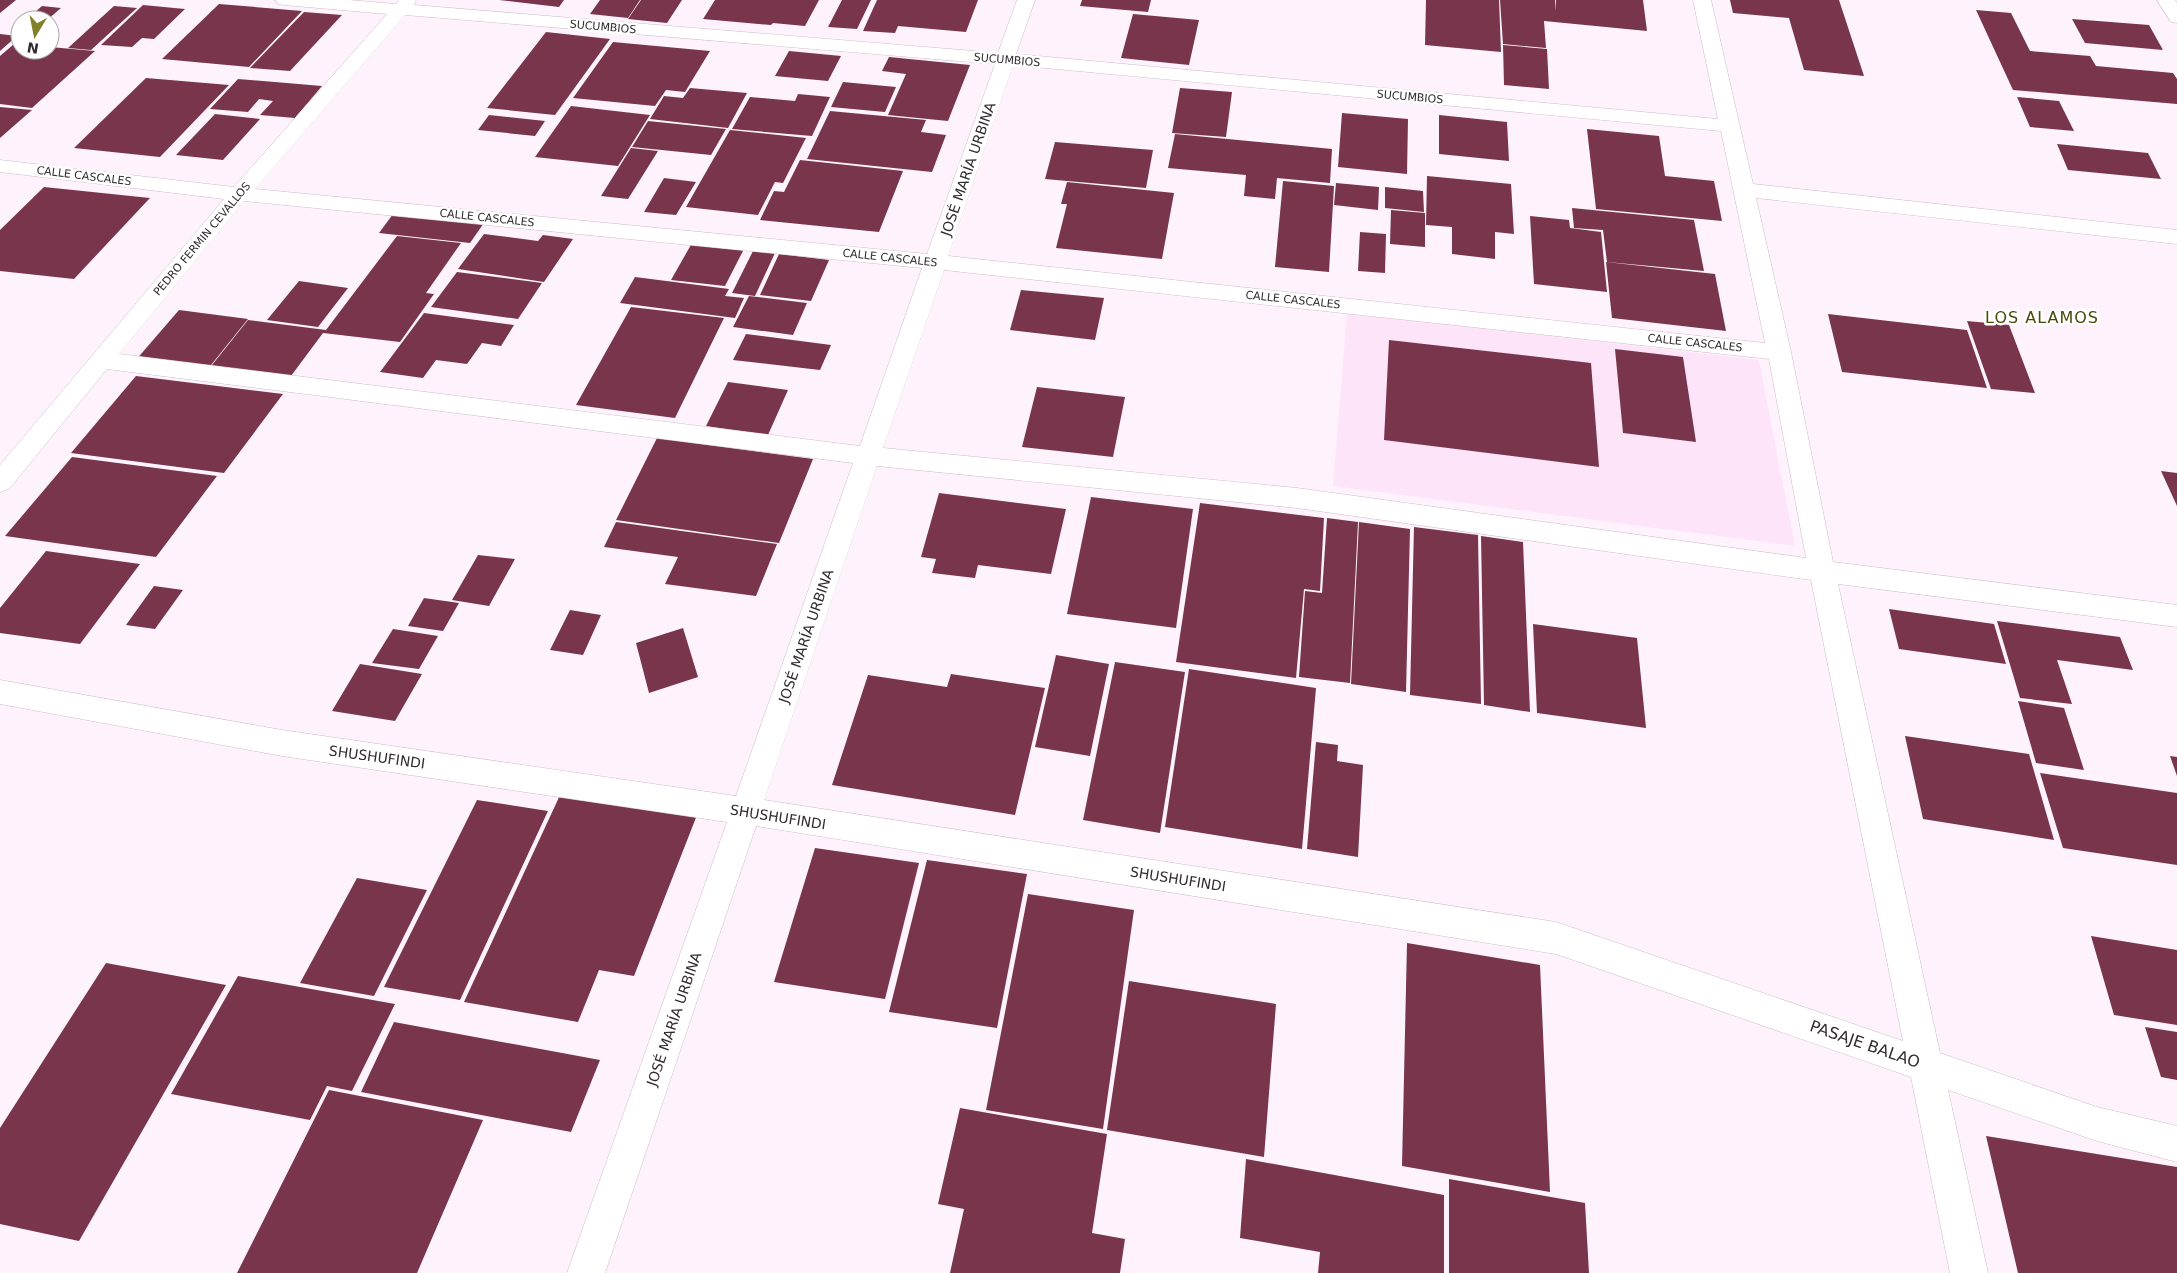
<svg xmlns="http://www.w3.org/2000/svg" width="2177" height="1273" font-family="'DejaVu Sans',sans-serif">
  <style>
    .built { fill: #fee4f8 }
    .building { fill: #78354c }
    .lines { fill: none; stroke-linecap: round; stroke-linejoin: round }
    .minor-casing { stroke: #cdbbc9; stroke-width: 1 }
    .minor { fill: #fff; fill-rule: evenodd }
    .labels { text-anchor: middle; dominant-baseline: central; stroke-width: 5; stroke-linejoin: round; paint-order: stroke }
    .far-street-label { font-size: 11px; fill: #322b30; stroke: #fff }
    .street-label { font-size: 14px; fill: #322b30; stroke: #fff }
    .quarter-label { font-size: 16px; letter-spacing: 1px; fill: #4a4909; stroke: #fff }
    .near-street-label { font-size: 16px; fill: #322b30; stroke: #fff }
  </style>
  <rect width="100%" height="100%" fill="#fef3fc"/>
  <path class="built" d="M1347,313L1759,360L1795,546L1333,486Z"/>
  <path class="building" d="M0,0H16L0,13Z
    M499,0H564L559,7Z
    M600,0H640L628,18L590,14Z
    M641,0H682L667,23L628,19Z
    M715,0H819L805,26L773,23L771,25L703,19Z
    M842,0H871L857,29L828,27Z
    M877,0H978L966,32L898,26L895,33L863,31Z
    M1082,0H1151L1148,12L1080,6Z
    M1426,0H1499L1501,52L1425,45Z
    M1500,0H1555L1556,11V0H1643L1647,31L1544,21L1546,48L1503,44Z
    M1730,0H1839L1864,76L1804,70L1789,18L1733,13Z
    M219,4L302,11L249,67L162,59Z
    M143,5L185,9L154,39L142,38L132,47L101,45Z
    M42,6L61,8L47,20H26Z
    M114,6L137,8L91,50L68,48Z
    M1976,10L2011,13L2030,51L2090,56L2096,66L2173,73L2177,79V104L2013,90Z
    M304,12L342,15L290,71L250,68Z
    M1133,14L1199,20L1189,65L1121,58Z
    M2072,19L2149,25L2163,50L2085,43Z
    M546,32L610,39L555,115L487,108Z
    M0,34L17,36L0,51Z
    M613,42L710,51L685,92L666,90L655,106L573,98Z
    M14,44H20V50H50V47L95,51L32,108L0,104V56Z
    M1503,45L1547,49L1549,89L1504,85Z
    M789,51L841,56L828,81L775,76Z
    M889,57L970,65L948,121L888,115L906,74L882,71Z
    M146,78L229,85L160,157L74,148Z
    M238,79L322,86L295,118L260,115L273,101L259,99L248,112L210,109Z
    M843,82L896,87L885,112L831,107Z
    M690,88L747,93L728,128L650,119L664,96L683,98Z
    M1180,88L1232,92L1226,137L1172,133Z
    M798,94L830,97L812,136L732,129L750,97L795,101Z
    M2017,97L2059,101L2074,131L2030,127Z
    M571,106L650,115L618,166L535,157Z
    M0,107L32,110L0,138Z
    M830,111L926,120L921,132L946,135L932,172L807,159Z
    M1342,113L1408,119L1407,174L1338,167Z
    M215,114L260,119L223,160L176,155Z
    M489,115L545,121L535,136L478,130Z
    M1439,115L1507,122L1509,161L1439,154Z
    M648,121L726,129L711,155L632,147Z
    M1587,129L1659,136L1665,176L1714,181L1722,221L1596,209Z
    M730,130L806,138L783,183L775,182L758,215L686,207Z
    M1175,134L1332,149L1330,183L1277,178L1275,199L1244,196L1246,175L1168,168Z
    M1055,142L1153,150L1146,188L1045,179Z
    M2057,144L2148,153L2161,179L2068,170Z
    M631,148L658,151L628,199L601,196Z
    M800,160L903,171L879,232L760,220L774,191L784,192Z
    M1427,176L1511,184L1514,234L1495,232V259L1452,254V227L1426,225Z
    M664,178L696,182L676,215L644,212Z
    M1283,181L1334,186L1329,272L1275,267Z
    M1067,182L1174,193L1162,259L1056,248L1067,204H1061Z
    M1336,183L1379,187L1378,210L1334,205Z
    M44,187L150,198L74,279L0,271V230Z
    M1385,187L1423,191L1424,212L1385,208Z
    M1572,208L1694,220L1704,271L1607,262L1603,230L1574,228Z
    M396,210L486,220L470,243L379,233Z
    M1391,210L1425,213V247L1390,244Z
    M1530,216L1569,220L1570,228L1601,232L1607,292L1534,284Z
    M1360,232L1386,234L1385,273L1358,271Z
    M484,234L538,241L543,235L573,239L544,282L458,269Z
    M397,236L461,243L426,293L434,294L400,342L323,333L288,380L208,370L248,320L326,330Z
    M692,243L744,249L725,286L671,280Z
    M753,251L775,253L755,296L732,293Z
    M779,254L829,260L811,301L760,295Z
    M1606,262L1715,274L1726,331L1612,318Z
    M457,272L542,283L518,319L431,307Z
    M635,277L729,289L725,296L744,298L735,318L620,303Z
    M299,281L348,288L318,327L267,320Z
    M1021,290L1104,298L1095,340L1010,330Z
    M749,296L807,303L793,335L733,327Z
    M631,307L724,318L675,418L576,405Z
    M179,310L248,319L207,370L135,361Z
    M424,313L514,325L501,346L482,343L467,364L436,360L423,378L380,372Z
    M1828,314L1967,330L1987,388L1842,372Z
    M1967,321L2009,325L2035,393L1991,389Z
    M746,334L831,345L820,370L733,360Z
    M1389,340L1591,363L1599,467L1384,440Z
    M1615,349L1683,357L1696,442L1623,433Z
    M136,376L283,394L224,473L71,453Z
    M728,382L788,390L768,435L706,426Z
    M1037,387L1125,397L1113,457L1022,447Z
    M657,438L813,459L779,543L616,520Z
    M72,457L217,476L156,557L5,536Z
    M2161,471L2177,473V506Z
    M939,493L1066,509L1051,574L978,565L975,578L932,573L936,559L921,557Z
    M1091,497L1193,509L1176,628L1067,614Z
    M1200,503L1324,518L1320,591L1304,589L1296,678L1176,662Z
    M1327,518L1358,522L1350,683L1299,677L1305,591L1322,593Z
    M616,522L777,544L756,596L665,584L678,557L604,547Z
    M1359,522L1410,529L1406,692L1351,684Z
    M1414,527L1478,535L1481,704L1410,695Z
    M1481,536L1523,542L1530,712L1484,705Z
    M46,551L140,564L80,644L0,633V608Z
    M478,555L515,559L489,606L452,600Z
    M154,586L183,590L155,629L126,625Z
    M424,598L459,603L443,631L408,626Z
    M1889,609L1994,624L2006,664L1899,649Z
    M570,610L601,615L583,655L550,650Z
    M1997,621L2120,637L2133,670L2057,660L2072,704L2020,698Z
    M1533,624L1637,638L1646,728L1537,713Z
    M683,628L698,677L649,693L636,643Z
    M393,629L438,636L419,669L372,663Z
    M1056,655L1109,664L1090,756L1035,747Z
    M1115,662L1185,672L1160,833L1083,820Z
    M360,664L422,674L395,721L332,711Z
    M1189,669L1316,688L1302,849L1165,827Z
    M951,674L1045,688L1015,815L832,785L868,675L947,687Z
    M2018,701L2064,708L2084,770L2036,763Z
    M1905,736L2029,754L2054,840L1923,819Z
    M1316,742L1338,745L1337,761L1363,765L1358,857L1307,849Z
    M2170,756L2177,757V776Z
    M2040,773L2177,793V865L2063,848Z
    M561,793L697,815L634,976L599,970L578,1022L464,1002Z
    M477,800L548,811L460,1000L384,987Z
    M815,848L919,863L885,999L774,982Z
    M927,860L1027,874L997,1028L889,1012Z
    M357,878L427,890L374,996L300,983Z
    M1028,894L1134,910L1103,1129L986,1110Z
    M2091,936L2177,950V1025L2114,1015Z
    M1407,943L1540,965L1550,1192L1402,1166Z
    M106,963L226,985L79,1241L0,1224V1128Z
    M238,976L395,1004L352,1091L327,1086L310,1120L171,1094Z
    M1129,981L1276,1004L1264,1157L1107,1130Z
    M394,1022L600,1060L571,1132L361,1092Z
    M2145,1027L2177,1032V1080L2161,1077Z
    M329,1090L483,1120L417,1273H237Z
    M960,1108L1107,1134L1092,1233L1125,1239L1120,1273H950L964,1209L938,1204Z
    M1986,1136L2177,1167V1273H2018Z
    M1246,1159L1444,1195V1273H1318L1320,1252L1240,1238Z
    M1449,1179L1585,1203L1589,1273H1449Z"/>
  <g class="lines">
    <defs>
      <path id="minor" d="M275,0H349L396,4L399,0H416L414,5L998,53L1017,0H1035L1016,54L1718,119L1693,0H1711L1753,184L2177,230V244L1756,198L1791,352L1833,562L2177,605V627L1838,584L1940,1053L2097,1107L2177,1126V1162L2097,1141L1948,1090L1988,1273H1950L1911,1077L1556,954L756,826L605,1273H567L727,822L282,756L0,704V680L282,730L736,796L853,463L107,369L9,489L0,492V465L224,199L0,172V160L234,187L387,14L284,5L278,4ZM405,15L995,64L927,254L255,189ZM1013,65L1721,131L1765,343L948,256ZM244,201L922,268L860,446L119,354ZM944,270L1769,359L1806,558L1297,488L883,448ZM877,466L1297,508L1811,580L1903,1041L1556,922L764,800Z
        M2157,0H2175L2177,3V23L2171,22Z"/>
    </defs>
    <use href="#minor" class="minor-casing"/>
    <use href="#minor" class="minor"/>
  </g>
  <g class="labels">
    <g class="far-street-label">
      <text transform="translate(603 27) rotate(5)">SUCUMBIOS</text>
      <text transform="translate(1007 60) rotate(5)">SUCUMBIOS</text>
      <text transform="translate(1410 97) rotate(5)">SUCUMBIOS</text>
      <text transform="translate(84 176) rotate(7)">CALLE CASCALES</text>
      <text transform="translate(487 218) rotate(6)">CALLE CASCALES</text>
      <text transform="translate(202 239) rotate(-50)">PEDRO FERMIN CEVALLOS</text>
      <text transform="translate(890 258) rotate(6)">CALLE CASCALES</text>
      <text transform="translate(1293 300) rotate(6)">CALLE CASCALES</text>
      <text transform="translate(1695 343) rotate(6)">CALLE CASCALES</text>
    </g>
    <g class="street-label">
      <text transform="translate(968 169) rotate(-71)">JOSÉ MARÍA URBINA</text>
      <text transform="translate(806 636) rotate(-71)">JOSÉ MARÍA URBINA</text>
      <text transform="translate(377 757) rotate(8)">SHUSHUFINDI</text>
      <text transform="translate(778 817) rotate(9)">SHUSHUFINDI</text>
      <text transform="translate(1178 879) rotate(9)">SHUSHUFINDI</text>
      <text transform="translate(674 1019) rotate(-71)">JOSÉ MARÍA URBINA</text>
    </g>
    <g class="quarter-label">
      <text x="2042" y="317">LOS ALAMOS</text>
    </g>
    <g class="near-street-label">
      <text transform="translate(1865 1044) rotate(19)">PASAJE BALAO</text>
    </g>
  </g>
  <g transform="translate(35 35) rotate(190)"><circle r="24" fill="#ffffff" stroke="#adaaac"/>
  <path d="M0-4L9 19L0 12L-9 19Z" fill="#828029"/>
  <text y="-8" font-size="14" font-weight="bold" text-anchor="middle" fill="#322b30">N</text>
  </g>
</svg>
